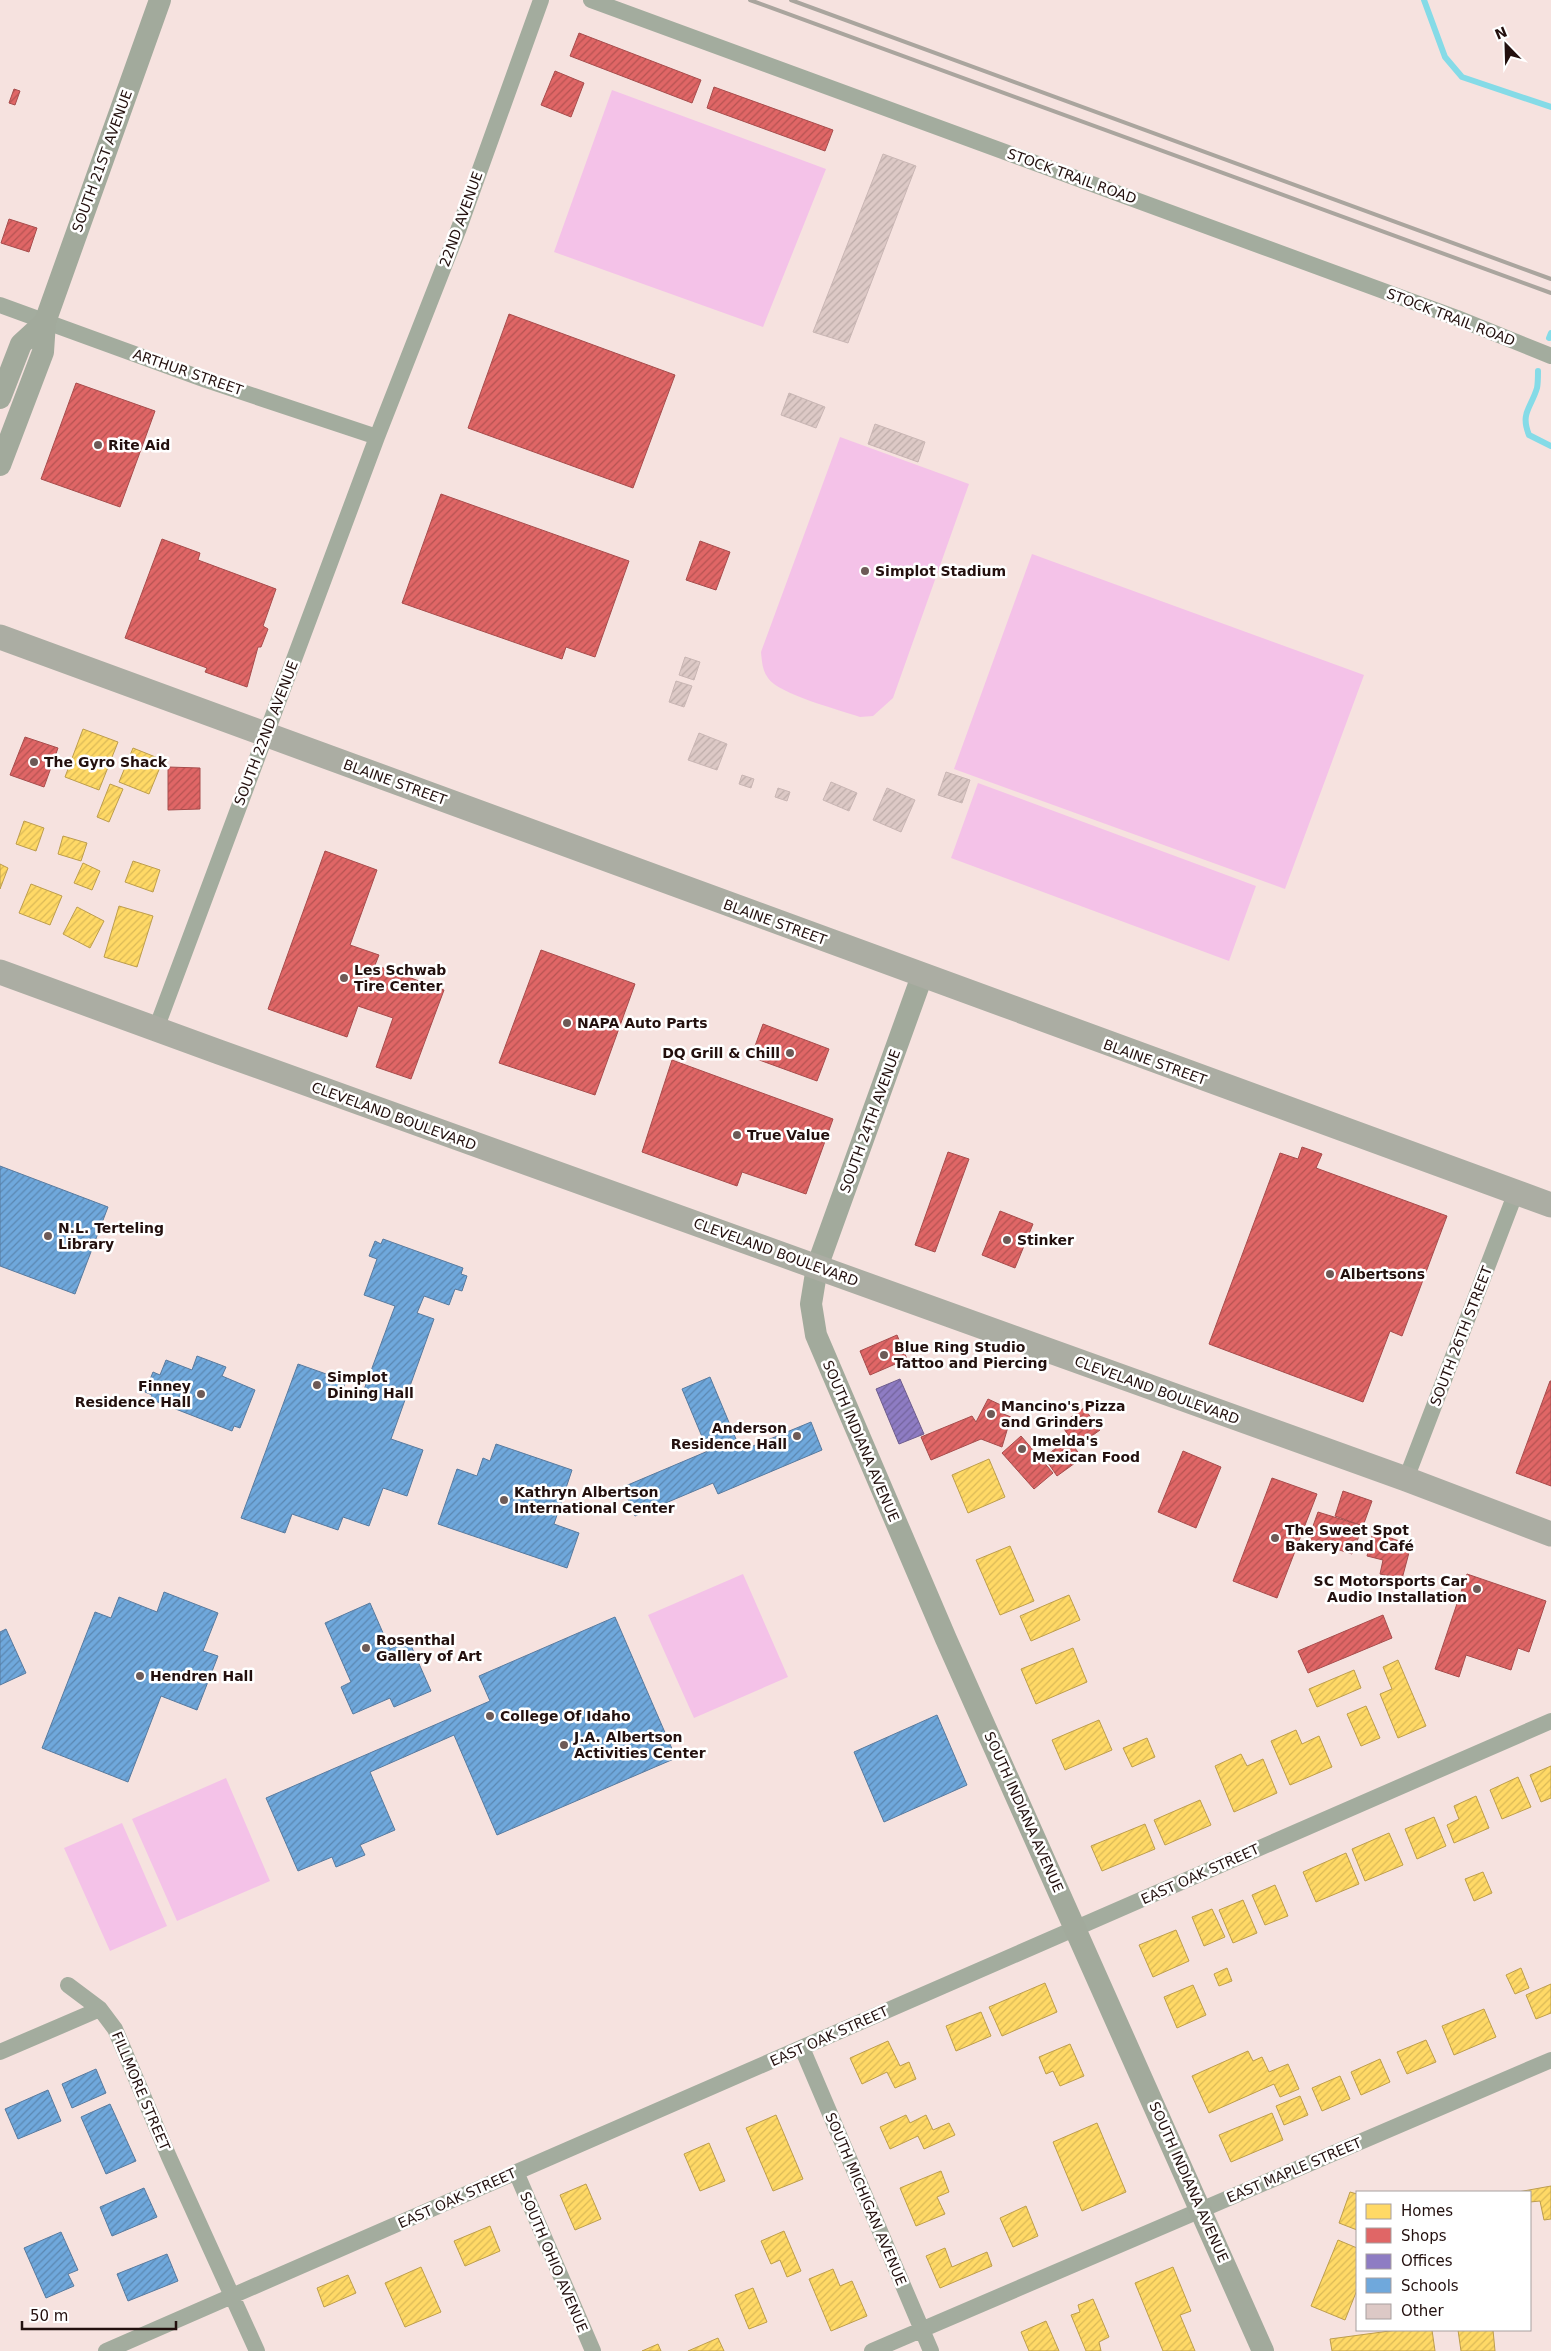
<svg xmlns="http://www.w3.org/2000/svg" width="1551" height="2351" font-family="'DejaVu Sans',sans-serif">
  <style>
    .park { fill: #f4c2e8 }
    .homes { fill: url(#homes-hatch); stroke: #bd9d4c }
    .shops { fill: url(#shops-hatch); stroke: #a74c4c }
    .offices { fill: url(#offices-hatch); stroke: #6e5c8d }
    .schools { fill: url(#schools-hatch); stroke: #587a9e }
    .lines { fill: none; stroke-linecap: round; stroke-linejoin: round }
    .stream { stroke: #85dbe7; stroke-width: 6 }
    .building { fill: url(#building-hatch); stroke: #c9b6b4 }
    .street { stroke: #a3ac9e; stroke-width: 16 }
    .secondary { stroke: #a2aa9c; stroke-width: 22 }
    .primary { stroke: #abada3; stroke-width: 25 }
    .rail { stroke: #aaa59e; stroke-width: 4 }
    .poi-dot { fill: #6d5a57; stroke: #fff; stroke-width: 2 }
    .labels { text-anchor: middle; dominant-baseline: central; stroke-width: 5; stroke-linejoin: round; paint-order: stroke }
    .street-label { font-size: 14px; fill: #23100e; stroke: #fff }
    .poi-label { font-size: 14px; font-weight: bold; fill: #23100e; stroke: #fff; text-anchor: start }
  </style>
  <defs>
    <pattern id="homes-hatch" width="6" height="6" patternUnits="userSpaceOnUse" patternTransform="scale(1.25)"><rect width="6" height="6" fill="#ffd966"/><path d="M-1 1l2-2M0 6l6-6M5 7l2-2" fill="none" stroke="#dab957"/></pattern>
    <pattern id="shops-hatch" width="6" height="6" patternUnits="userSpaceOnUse" patternTransform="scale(1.25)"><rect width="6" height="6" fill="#e06666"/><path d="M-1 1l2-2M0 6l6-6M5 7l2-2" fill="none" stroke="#b55352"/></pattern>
    <pattern id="offices-hatch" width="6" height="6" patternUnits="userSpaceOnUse" patternTransform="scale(1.25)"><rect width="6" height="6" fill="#8e7cc3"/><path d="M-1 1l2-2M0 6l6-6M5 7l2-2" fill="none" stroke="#74649d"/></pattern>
    <pattern id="schools-hatch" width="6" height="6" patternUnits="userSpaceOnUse" patternTransform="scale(1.25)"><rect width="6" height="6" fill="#6fa8dc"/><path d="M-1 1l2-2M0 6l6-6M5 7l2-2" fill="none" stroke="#5b87b1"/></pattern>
    <pattern id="building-hatch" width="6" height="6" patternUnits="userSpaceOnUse" patternTransform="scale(1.25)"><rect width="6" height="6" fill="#ddc9c6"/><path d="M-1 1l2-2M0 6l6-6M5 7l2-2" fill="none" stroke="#bdaca9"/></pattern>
  </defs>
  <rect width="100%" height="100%" fill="#f6e2df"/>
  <path class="park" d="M612,90L826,169L763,327L554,252Z
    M840,437L969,484L893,698L873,716L860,717C840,710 778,694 768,678C762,670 762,661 761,652Z
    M1032,554L1364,675L1285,889L954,769Z
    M978,783L1256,886L1229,961L951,858Z
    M743,1574L788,1677L694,1718L648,1615Z
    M226,1778L270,1881L177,1921L132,1819Z
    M122,1823L167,1926L110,1951L64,1848Z"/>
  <path class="homes" d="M83,729L118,742L99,790L65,777Z
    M133,748L163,760L149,794L119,782Z
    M110,784L123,789L109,822L97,817Z
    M24,821L44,828L36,851L16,844Z
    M63,836L87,843L81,861L58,854Z
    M133,861L160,870L153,892L125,882Z
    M83,863L100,871L92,890L74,883Z
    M0,864L8,868L0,889Z
    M31,884L62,896L50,925L19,913Z
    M119,906L153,916L137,967L104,957Z
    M77,907L104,921L90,948L63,934Z
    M989,1459L1005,1497L968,1513L952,1475Z
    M1010,1546L1034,1601L1000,1615L976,1560Z
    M1069,1595L1080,1620L1031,1641L1020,1616Z
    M1073,1648L1087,1682L1036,1704L1021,1669Z
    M1398,1660L1426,1726L1398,1738L1380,1694L1392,1689L1383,1667Z
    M1354,1670L1361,1688L1317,1707L1309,1689Z
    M1366,1706L1380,1738L1361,1746L1347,1714Z
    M1099,1720L1112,1750L1065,1770L1052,1740Z
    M1296,1730L1302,1744L1319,1736L1332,1767L1290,1785L1271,1741Z
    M1147,1738L1155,1757L1132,1767L1123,1748Z
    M1241,1754L1247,1766L1263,1759L1277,1793L1234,1812L1215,1766Z
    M1551,1766V1798L1541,1802L1530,1775Z
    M1518,1777L1531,1807L1502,1819L1490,1790Z
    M1476,1796L1489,1828L1454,1843L1447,1825L1459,1819L1454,1806Z
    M1200,1800L1211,1825L1165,1845L1154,1820Z
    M1434,1817L1446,1846L1417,1859L1405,1829Z
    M1145,1824L1155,1849L1102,1871L1091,1846Z
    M1389,1833L1403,1865L1365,1881L1352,1849Z
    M1346,1853L1359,1884L1316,1902L1303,1872Z
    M1483,1872L1492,1893L1474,1901L1465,1879Z
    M1275,1885L1288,1916L1265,1925L1252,1895Z
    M1243,1900L1257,1933L1233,1943L1219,1910Z
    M1212,1909L1225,1937L1204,1946L1192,1917Z
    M1176,1930L1189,1961L1153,1977L1139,1945Z
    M1227,1968L1232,1981L1219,1986L1214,1974Z
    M1521,1968L1529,1988L1515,1994L1506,1975Z
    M1045,1983L1057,2012L1002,2036L989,2007Z
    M1551,1984V2013L1536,2019L1526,1995Z
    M1193,1985L1206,2015L1177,2028L1164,1997Z
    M1484,2009L1496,2037L1454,2055L1442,2026Z
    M981,2012L991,2036L956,2051L946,2026Z
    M1426,2040L1436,2062L1407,2074L1397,2052Z
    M888,2041L900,2066L909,2062L916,2079L895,2088L887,2072L862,2084L850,2058Z
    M1070,2044L1084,2076L1060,2086L1053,2071L1046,2074L1039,2057Z
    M1248,2051L1253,2061L1262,2057L1269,2072L1288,2064L1299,2089L1280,2097L1274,2084L1209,2113L1192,2076Z
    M1380,2059L1390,2082L1361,2095L1351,2072Z
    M1340,2076L1350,2099L1322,2111L1312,2088Z
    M1300,2096L1308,2115L1284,2125L1276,2106Z
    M1272,2113L1283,2140L1231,2162L1219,2135Z
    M776,2115L803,2179L773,2191L746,2128Z
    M906,2115L910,2123L926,2115L933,2130L949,2123L955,2135L924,2149L918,2136L890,2149L880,2127Z
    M1097,2123L1126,2192L1082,2211L1053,2142Z
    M709,2143L725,2181L700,2191L684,2154Z
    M941,2171L949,2192L937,2197L945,2214L916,2226L900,2188Z
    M586,2184L601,2219L575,2230L560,2195Z
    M1551,2186V2219L1544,2220L1540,2201L1530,2202V2192H1518Z
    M1350,2192L1357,2194V2230L1339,2223Z
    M1026,2206L1038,2236L1013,2247L1000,2218Z
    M490,2226L500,2251L465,2266L454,2241Z
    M784,2231L801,2271L787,2277L780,2260L771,2264L761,2241Z
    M1338,2240L1357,2248V2290L1345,2320L1311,2306Z
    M945,2248L952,2267L987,2252L992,2266L940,2288L926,2256Z
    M421,2267L441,2312L405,2327L385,2283Z
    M1173,2267L1191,2311L1180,2315L1195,2351H1163L1135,2283Z
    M833,2269L840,2286L852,2281L867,2316L831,2331L809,2279Z
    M348,2275L356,2293L324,2307L317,2288Z
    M753,2288L767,2322L749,2329L735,2295Z
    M1093,2299L1109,2337L1099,2342L1101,2351H1086L1071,2315L1080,2312L1078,2305Z
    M1046,2321L1059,2351H1029L1021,2332Z
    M1397,2330H1432L1435,2351H1332L1330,2339Z
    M1458,2330H1493L1495,2351H1461Z
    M718,2338L724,2351H688Z
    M658,2344L661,2351H642Z"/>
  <path class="shops" d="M579,33L701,80L692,103L570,56Z
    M555,71L584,83L571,117L541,105Z
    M714,87L833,130L825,151L707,108Z
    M14,89L20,91L15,105L9,103Z
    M9,219L37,228L29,252L1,243Z
    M509,314L675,375L633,488L468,428Z
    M76,383L155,411L120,507L41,479Z
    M441,494L629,561L595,657L566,647L562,659L402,603Z
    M162,539L200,553L198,560L276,589L263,626L268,629L261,647H258L247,687L205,672L207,668L125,638Z
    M700,541L730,552L716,590L686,580Z
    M25,737L58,748L44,787L10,775Z
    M168,767L200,768V809L168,810Z
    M325,851L377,870L350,945L379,955L375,965L444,990L411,1079L376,1067L393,1018L358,1006L347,1037L268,1009Z
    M541,950L635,984L595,1095L499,1063Z
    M763,1024L829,1049L817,1081L751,1057Z
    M672,1060L833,1119L806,1194L742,1172L737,1186L642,1152Z
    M1302,1147L1322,1154L1316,1168L1447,1216L1402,1336L1390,1331L1363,1402L1209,1344L1280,1153L1298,1159Z
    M948,1152L969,1159L935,1252L915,1245Z
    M1000,1211L1033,1224L1015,1268L982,1255Z
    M897,1335L907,1359L870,1375L860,1351Z
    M1550,1381H1551V1486L1516,1473Z
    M988,1399L1003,1406L1001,1413L1011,1417L1002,1447L981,1439L931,1460L921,1437L972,1416L976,1422Z
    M1084,1408L1100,1430L1075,1448L1082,1458L1057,1476L1044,1457L1070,1438L1061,1424Z
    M1021,1436L1053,1473L1034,1489L1002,1453Z
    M1183,1451L1221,1467L1196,1528L1158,1512Z
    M1272,1478L1317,1494L1277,1598L1233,1581Z
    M1343,1491L1372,1501L1363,1526L1335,1516Z
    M1318,1512L1363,1526L1352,1554L1308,1540Z
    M1373,1532L1411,1545L1402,1579L1380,1574L1383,1560L1367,1556Z
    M1467,1574L1546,1601L1529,1652L1518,1648L1511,1670L1466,1655L1459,1677L1435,1669Z
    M1383,1615L1392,1638L1308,1673L1298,1651Z"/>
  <path class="offices" d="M900,1379L924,1434L899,1444L876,1389Z"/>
  <path class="schools" d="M0,1166L108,1207L75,1294L0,1266Z
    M383,1239L463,1268L461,1274L467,1276L462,1291L455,1289L449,1305L424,1296L417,1313L434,1319L391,1439L423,1450L407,1496L383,1488L369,1526L343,1517L338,1530L292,1514L285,1533L241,1518L298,1364L346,1381L343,1389L362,1395L395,1306L364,1295L377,1259L369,1256L375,1241L381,1244Z
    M197,1356L226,1367L222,1376L255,1390L240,1428L234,1426L232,1431L150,1399L152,1395L145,1392L153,1372L160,1375L166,1360L192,1370Z
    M710,1377L741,1451L811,1422L822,1450L718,1494L713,1483L635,1516L623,1487L708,1451L682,1389Z
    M496,1444L572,1470L554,1524L579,1533L567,1568L438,1524L457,1469L477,1476L483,1458L490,1461Z
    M164,1592L218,1613L203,1651L218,1656L197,1710L161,1696L128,1782L42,1748L95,1612L111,1618L119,1597L157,1612Z
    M370,1603L390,1649L409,1641L431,1691L394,1707L390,1698L353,1714L341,1687L351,1682L325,1623Z
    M615,1617L676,1758L497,1835L454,1735L370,1772L395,1830L360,1845L365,1855L336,1867L332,1857L298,1871L266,1798L490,1701L479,1676Z
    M6,1629L26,1673L0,1685V1632Z
    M937,1715L967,1785L884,1822L854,1752Z
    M96,2069L106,2093L72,2108L62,2084Z
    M48,2090L61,2121L18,2139L5,2109Z
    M110,2104L136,2161L106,2174L81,2117Z
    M144,2188L157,2217L112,2236L100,2207Z
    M61,2232L78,2270L68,2274L74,2286L46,2298L24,2248Z
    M167,2254L178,2281L128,2301L117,2274Z"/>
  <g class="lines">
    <path class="stream" d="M1424,0L1445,57L1462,77L1551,107
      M1549,338L1551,333
      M1538,371C1538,376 1538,383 1537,388C1531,408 1520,413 1529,435L1551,446"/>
  </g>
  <path class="building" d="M883,154L916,166L848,343L813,332Z
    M789,393L825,407L816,428L781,415Z
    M875,424L925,442L918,462L868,444Z
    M685,657L700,662L694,680L679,675Z
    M676,681L692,686L684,707L669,702Z
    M699,733L727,744L717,770L688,760Z
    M946,772L970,780L962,803L938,795Z
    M742,775L754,779L751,788L739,784Z
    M831,782L857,793L849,811L823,800Z
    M778,788L790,792L787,801L775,797Z
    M887,788L915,800L901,832L873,820Z"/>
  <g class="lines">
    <path class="street" d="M591,0L1457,318L1551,356
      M0,305L206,380L377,437
      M156,1029L377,437L459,228L541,0
      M1406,1479L1516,1192
      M68,1985L100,2009L115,2029L169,2157L257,2351
      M802,2048L931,2351
      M0,2052L100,2009
      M516,2172L593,2351
      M106,2351L1551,1721
      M872,2351L1551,2060"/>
    <path class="secondary" d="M0,398L21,344L45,322
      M0,465L43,352L45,322L160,0
      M922,976L817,1267L811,1304L816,1335L946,1639L1263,2351"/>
    <path class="primary" d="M0,637L1551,1205
      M0,972L219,1052L1406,1479L1551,1534"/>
    <path class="rail" d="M750,0L1551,293
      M791,0L1551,279"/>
  </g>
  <g class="poi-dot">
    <circle cx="98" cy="445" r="5"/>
    <circle cx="865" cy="571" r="5"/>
    <circle cx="34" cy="762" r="5"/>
    <circle cx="344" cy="978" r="5"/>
    <circle cx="567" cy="1023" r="5"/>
    <circle cx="790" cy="1053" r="5"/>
    <circle cx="737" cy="1135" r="5"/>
    <circle cx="48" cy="1236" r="5"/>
    <circle cx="1007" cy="1240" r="5"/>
    <circle cx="1330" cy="1274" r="5"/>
    <circle cx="884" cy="1355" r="5"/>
    <circle cx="317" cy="1385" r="5"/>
    <circle cx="201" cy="1394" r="5"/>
    <circle cx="991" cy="1414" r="5"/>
    <circle cx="797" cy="1436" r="5"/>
    <circle cx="1022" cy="1449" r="5"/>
    <circle cx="504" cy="1500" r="5"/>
    <circle cx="1275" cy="1538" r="5"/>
    <circle cx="1477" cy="1589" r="5"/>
    <circle cx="366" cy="1648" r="5"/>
    <circle cx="140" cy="1676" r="5"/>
    <circle cx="490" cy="1716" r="5"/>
    <circle cx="564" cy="1745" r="5"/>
  </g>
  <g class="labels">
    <g class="street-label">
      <text transform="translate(102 161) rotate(-70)">SOUTH 21ST AVENUE</text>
      <text transform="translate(1072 176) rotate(20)">STOCK TRAIL ROAD</text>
      <text transform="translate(461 219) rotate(-70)">22ND AVENUE</text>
      <text transform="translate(1451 317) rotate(21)">STOCK TRAIL ROAD</text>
      <text transform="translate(188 372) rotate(19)">ARTHUR STREET</text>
      <text transform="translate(266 733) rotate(-69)">SOUTH 22ND AVENUE</text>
      <text transform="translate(395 782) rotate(20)">BLAINE STREET</text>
      <text transform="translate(775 922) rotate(20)">BLAINE STREET</text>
      <text transform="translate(1155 1062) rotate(20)">BLAINE STREET</text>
      <text transform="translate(394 1116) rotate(20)">CLEVELAND BOULEVARD</text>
      <text transform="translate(870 1121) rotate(-70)">SOUTH 24TH AVENUE</text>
      <text transform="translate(776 1252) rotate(20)">CLEVELAND BOULEVARD</text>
      <text transform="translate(1461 1336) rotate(-69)">SOUTH 26TH STREET</text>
      <text transform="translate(1157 1390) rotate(20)">CLEVELAND BOULEVARD</text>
      <text transform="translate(861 1441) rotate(67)">SOUTH INDIANA AVENUE</text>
      <text transform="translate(1024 1812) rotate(66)">SOUTH INDIANA AVENUE</text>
      <text transform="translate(1200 1874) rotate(-24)">EAST OAK STREET</text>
      <text transform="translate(829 2036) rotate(-24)">EAST OAK STREET</text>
      <text transform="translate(141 2091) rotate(67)">FILLMORE STREET</text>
      <text transform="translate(1294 2170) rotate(-23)">EAST MAPLE STREET</text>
      <text transform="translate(1189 2182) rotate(66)">SOUTH INDIANA AVENUE</text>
      <text transform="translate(457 2198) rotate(-24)">EAST OAK STREET</text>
      <text transform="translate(866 2199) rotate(67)">SOUTH MICHIGAN AVENUE</text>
      <text transform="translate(554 2262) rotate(67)">SOUTH OHIO AVENUE</text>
    </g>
    <g class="poi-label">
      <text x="108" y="445">Rite Aid</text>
      <text x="875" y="571">Simplot Stadium</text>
      <text x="44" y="762">The Gyro Shack</text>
      <text x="354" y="970">Les Schwab<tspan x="354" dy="16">Tire Center</tspan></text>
      <text x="577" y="1023">NAPA Auto Parts</text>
      <text x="780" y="1053" text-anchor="end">DQ Grill &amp; Chill</text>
      <text x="747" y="1135">True Value</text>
      <text x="58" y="1228">N.L. Terteling<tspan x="58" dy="16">Library</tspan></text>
      <text x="1017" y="1240">Stinker</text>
      <text x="1340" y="1274">Albertsons</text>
      <text x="894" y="1347">Blue Ring Studio<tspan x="894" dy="16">Tattoo and Piercing</tspan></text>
      <text x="327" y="1377">Simplot<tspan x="327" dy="16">Dining Hall</tspan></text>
      <text x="191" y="1386" text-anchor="end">Finney<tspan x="191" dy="16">Residence Hall</tspan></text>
      <text x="1001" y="1406">Mancino's Pizza<tspan x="1001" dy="16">and Grinders</tspan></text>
      <text x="787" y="1428" text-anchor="end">Anderson<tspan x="787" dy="16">Residence Hall</tspan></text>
      <text x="1032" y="1441">Imelda's<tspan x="1032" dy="16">Mexican Food</tspan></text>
      <text x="514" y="1492">Kathryn Albertson<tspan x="514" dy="16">International Center</tspan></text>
      <text x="1285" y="1530">The Sweet Spot<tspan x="1285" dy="16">Bakery and Café</tspan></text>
      <text x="1467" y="1581" text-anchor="end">SC Motorsports Car<tspan x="1467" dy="16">Audio Installation</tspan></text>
      <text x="376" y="1640">Rosenthal<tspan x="376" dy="16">Gallery of Art</tspan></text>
      <text x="150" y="1676">Hendren Hall</text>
      <text x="500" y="1716">College Of Idaho</text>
      <text x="574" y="1737">J.A. Albertson<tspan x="574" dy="16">Activities Center</tspan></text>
    </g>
  </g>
  <rect x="1356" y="2191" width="175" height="140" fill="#ffffff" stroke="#a79f9f"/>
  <rect x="1366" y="2204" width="25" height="15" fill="#ffd966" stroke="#a79f9f"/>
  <text x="1401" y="2216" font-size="15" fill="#23100e">Homes</text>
  <rect x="1366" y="2228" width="25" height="15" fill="#e06666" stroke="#a79f9f"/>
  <text x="1401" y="2241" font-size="15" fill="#23100e">Shops</text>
  <rect x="1366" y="2254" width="25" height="15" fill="#8e7cc3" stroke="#a79f9f"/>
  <text x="1401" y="2266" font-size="15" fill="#23100e">Offices</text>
  <rect x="1366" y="2278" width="25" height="15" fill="#6fa8dc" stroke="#a79f9f"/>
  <text x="1401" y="2291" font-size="15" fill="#23100e">Schools</text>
  <rect x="1366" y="2304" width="25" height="15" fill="#ddc9c6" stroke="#a79f9f"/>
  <text x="1401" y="2316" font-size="15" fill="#23100e">Other</text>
  <g transform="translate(1506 45) rotate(337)" stroke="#ffffff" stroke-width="4" paint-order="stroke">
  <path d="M0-4L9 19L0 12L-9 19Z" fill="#23100e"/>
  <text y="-8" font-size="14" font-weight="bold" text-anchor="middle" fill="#23100e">N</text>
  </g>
  <path d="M22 2321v8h154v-8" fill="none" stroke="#23100e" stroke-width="2.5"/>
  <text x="30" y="2321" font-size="15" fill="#23100e" stroke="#ffffff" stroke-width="4" paint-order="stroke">50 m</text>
</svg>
